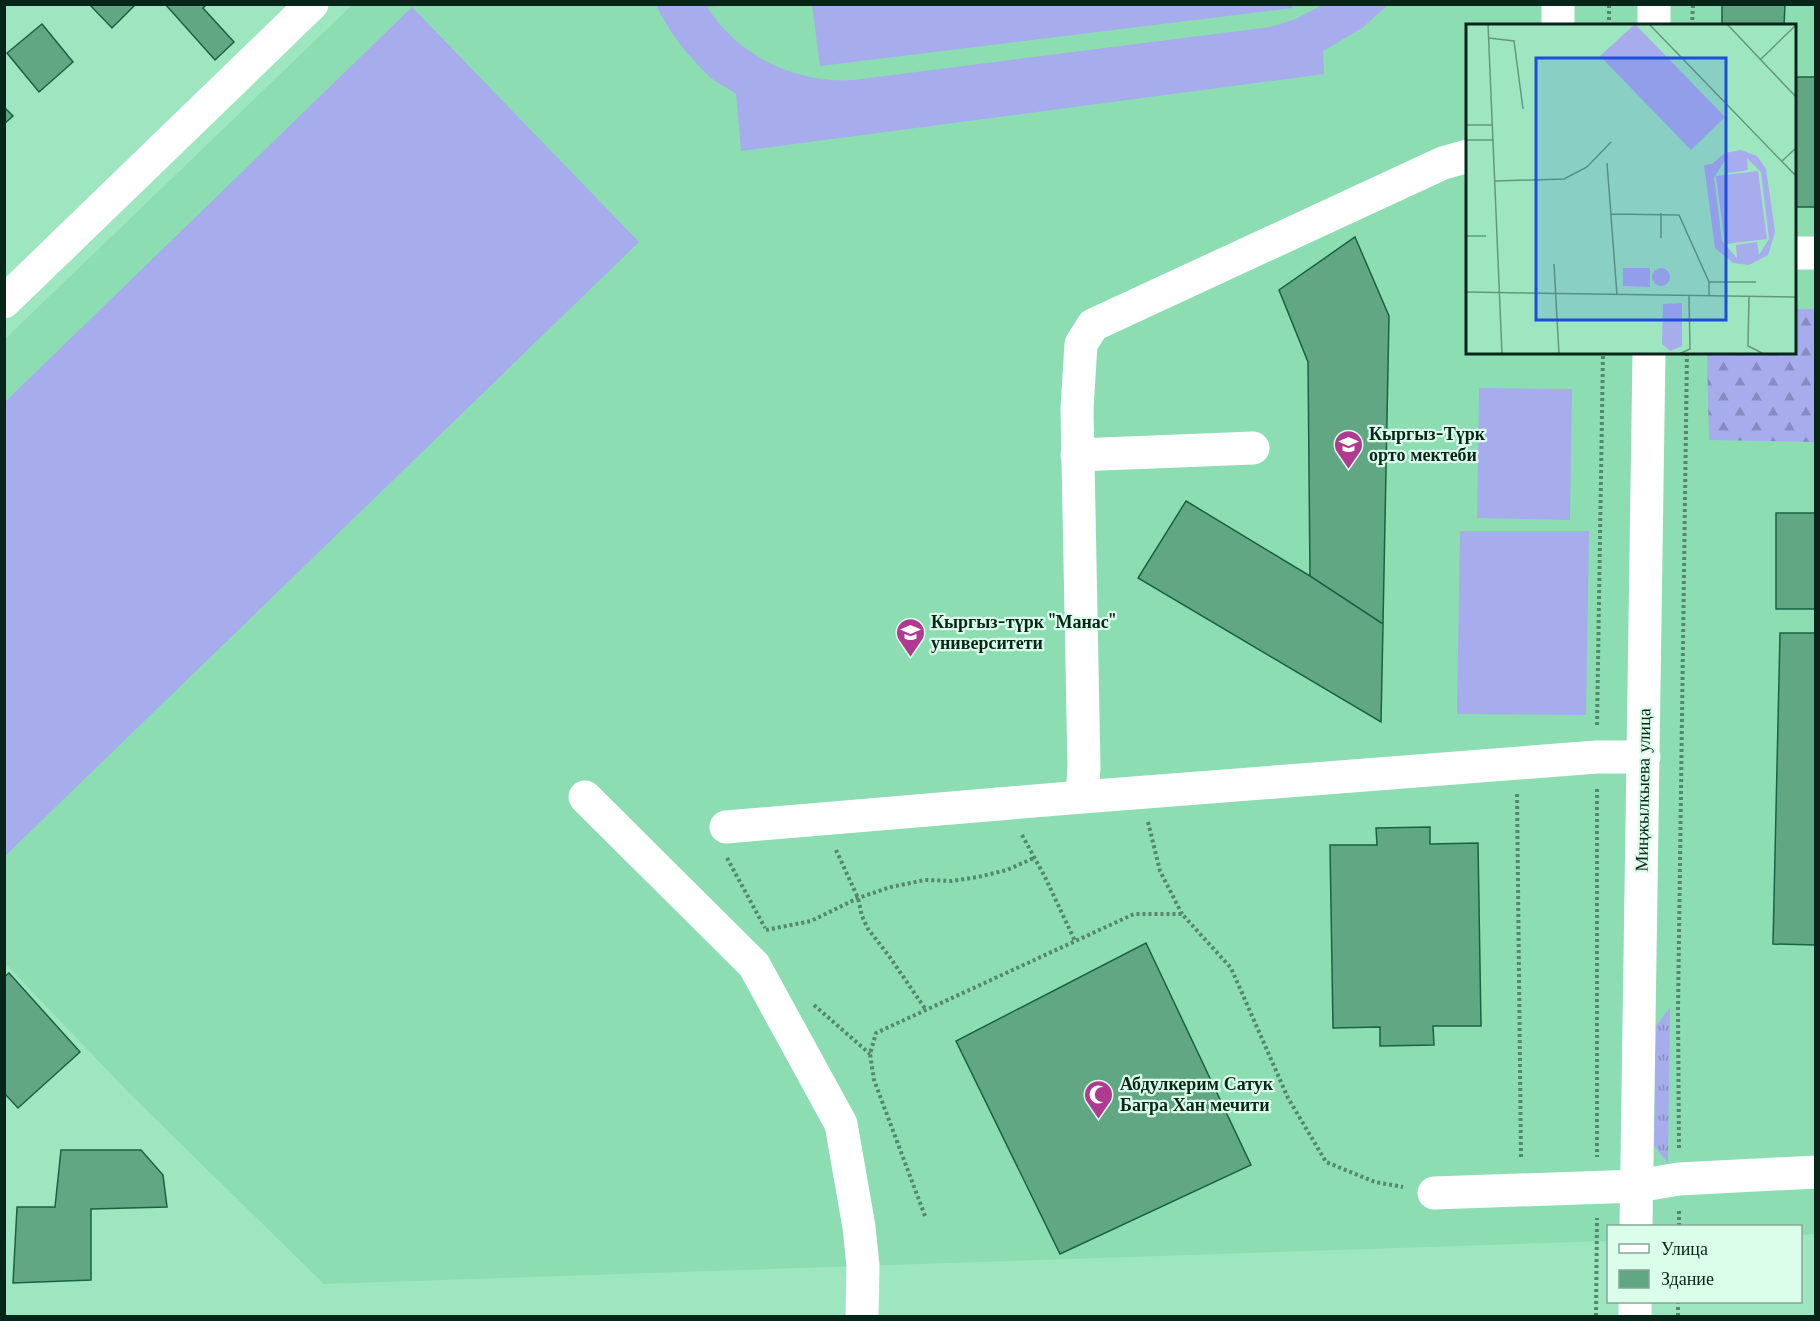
<svg xmlns="http://www.w3.org/2000/svg" width="1820" height="1321" font-family="'Libre Baskerville',serif">
  <style>
    .built { fill: #8cddb2; fill-rule: evenodd }
    .grass { fill: url(#grass-tufts) }
    .forest { fill: url(#forest-firs) }
    .pitch { fill: #a7aced }
    .building { fill: #61a783; stroke: #186343; stroke-width: 1.5 }
    .lines { fill: none; stroke-linecap: round; stroke-linejoin: round }
    .path { stroke: #54876d; stroke-width: 4; stroke-dasharray: 3 3; stroke-linecap: butt }
    .minor { stroke: #fff; stroke-width: 33 }
    .labels { text-anchor: middle; dominant-baseline: central; stroke-width: 4.5; stroke-linejoin: round; paint-order: stroke }
    .poi-label { font-size: 18px; font-weight: bold; fill: #072518; stroke: #dbfeea; text-anchor: start }
    .street-label { font-size: 18px; fill: #072518; stroke: #dbfeea }
    .inset-road { fill: none; stroke: #62997d; stroke-width: 1.5 }
    .view { fill: #1d4ed8; fill-opacity: 0.15; stroke: #1d4ed8; stroke-width: 3 }
    .inset-edge { fill: none; stroke: #072518; stroke-width: 3 }
  </style>
  <defs>
    <pattern id="grass-tufts" width="24" height="20" patternUnits="userSpaceOnUse" patternTransform="scale(1.5)"><rect width="24" height="20" fill="#a7aced"/><path d="M3 7l-1-3M5 7V3M7 7l1-3M15 17l-1-3M17 17v-4M19 17l1-3" fill="none" stroke="#868cbf"/></pattern>
    <pattern id="forest-firs" width="22" height="20" patternUnits="userSpaceOnUse" patternTransform="scale(1.5)"><rect width="22" height="20" fill="#a7aced"/><path d="M5 1l3.5 6h-7zM16 11l3.5 6h-7z" fill="#868cbf"/></pattern>
  </defs>
  <rect width="100%" height="100%" fill="#9ee6c0"/>
  <path class="built" d="M352,5H1815V1234L1801,1235L1800,1226H1608V1241L324,1284L128,1092L5,963V339ZM1468,26H1794V352H1468Z"/>
  <path class="grass" d="M1670,1007L1668,1163L1654,1146L1656,1026Z"/>
  <path class="forest" d="M1795,309H1815V442L1709,440L1707,353L1794,352Z"/>
  <path class="pitch" d="M705,4L707,6V5H726L707,7C739,57 796,84 854,80L1270,27L1293,20L1323,5H1388L1362,28L1323,51L1324,74L741,151L736,94C728,88 719,84 711,78C689,58 668,31 656,5Z
    M1292,5V8L820,66L812,5Z
    M412,7L639,242L5,856V402Z
    M1479,388L1572,389L1570,520L1477,518Z
    M1460,531H1589L1586,715L1457,714Z"/>
  <path class="building" d="M89,4H136L112,28Z
    M165,4H207L203,8L234,42L215,60Z
    M1722,4H1785L1784,26H1722Z
    M42,24L73,62L39,92L7,53Z
    M1794,77H1816V207H1794Z
    M4,107L13,116L4,124Z
    M1355,237L1389,316L1383,624L1310,576L1308,362L1279,290Z
    M1186,501L1310,576L1383,624L1381,722L1138,578Z
    M1776,513H1816V609H1776Z
    M1780,633H1816V945L1773,944Z
    M1430,827V844L1478,843L1481,1026H1433L1434,1045L1380,1046V1027L1333,1028L1330,845H1377L1376,828Z
    M1146,943L1251,1165L1060,1254L956,1041Z
    M9,973L80,1052L18,1108L4,1093V977Z
    M61,1150H141L163,1175L167,1207L91,1209V1280L13,1283L17,1207H55Z"/>
  <g class="lines">
    <path class="path" d="M1609,26V4
      M1692,26L1693,4
      M1597,725L1603,352
      M1597,789V1157
      M1517,794L1521,1158
      M1148,822L1160,871L1182,914
      M1022,835L1045,877L1075,941
      M836,850L858,898L862,916L868,929L889,956L926,1010
      M727,858L765,928
      M766,930L811,921L858,898L891,887L925,880L952,881L978,877L1007,870L1034,858
      M814,1005L870,1054
      M1679,1148L1678,1010L1687,352
      M925,1216L874,1080L870,1054L876,1033L1134,914H1182L1231,968L1288,1098L1326,1162L1375,1182L1403,1187
      M1679,1226V1209
      M1596,1316L1597,1218
      M1678,1316V1302"/>
    <path class="minor" d="M1558,4V26
      M1654,26V4
      M1794,253H1816
      M4,302L312,4
      M1077,455L1253,448
      M585,797L754,965L841,1124L859,1227L863,1266L862,1316
      M1082,797L1084,767L1077,409L1081,344L1093,325L1443,163L1468,156
      M726,827L1082,797L1597,757H1644
      M1434,1193L1637,1186L1679,1179L1816,1172
      M1636,1226L1649,352
      M1635,1316V1302"/>
  </g>
  <defs>
    <symbol id="school-pin" viewBox="-11 -11 22 30"><path d="M0 17L-7.5 6A9.5 9.5 0 1 1 7.5 6Z" fill="#b13a91" stroke="#dbfeea"/><path d="M0-5L7-2L0 1L-7-2ZM-4 1L0 2.5L4 1V4Q0 6-4 4Z" fill="#fff"/></symbol>
    <symbol id="university-pin" viewBox="-11 -11 22 30"><path d="M0 17L-7.5 6A9.5 9.5 0 1 1 7.5 6Z" fill="#b13a91" stroke="#dbfeea"/><path d="M0-5L7-2L0 1L-7-2ZM-4 1L0 2.5L4 1V4Q0 6-4 4Z" fill="#fff"/></symbol>
    <symbol id="mosque-pin" viewBox="-11 -11 22 30"><path d="M0 17L-7.5 6A9.5 9.5 0 1 1 7.5 6Z" fill="#b13a91" stroke="#dbfeea"/><path d="M3.5-4.9A6 6 0 1 0 3.5 4.9A5 5 0 1 1 3.5-4.9Z" fill="#fff"/></symbol>
  </defs>
  <g fill-rule="evenodd">
    <use href="#school-pin" x="1332" y="428" width="33" height="45"/>
    <use href="#university-pin" x="894" y="616" width="33" height="45"/>
    <use href="#mosque-pin" x="1082" y="1078" width="33" height="45"/>
  </g>
  <g class="labels">
    <g class="poi-label">
      <text x="1369" y="434">Кыргыз-Түрк<tspan x="1369" dy="21">орто мектеби</tspan></text>
      <text x="931" y="622">Кыргыз-түрк "Манас"<tspan x="931" dy="21">университети</tspan></text>
      <text x="1120" y="1084">Абдулкерим Сатук<tspan x="1120" dy="21">Багра Хан мечити</tspan></text>
    </g>
    <g class="street-label">
      <text transform="translate(1643 790) rotate(-89)">Миңжылкыева улица</text>
    </g>
  </g>
  <g transform="translate(1466 24)">
    <rect width="330" height="330" fill="#9ee6c0"/>
    <path d="M216,279V322L204,327L196,320L197,280Z" fill="#a7aced"/>
    <path d="M169,0L259,93L225,126L134,32ZM275,126L291,132L300,145L309,208L302,231L283,241L267,239L249,224L238,141L246,140L259,129ZM281,134L295,148L303,215L293,231L291,218L270,221L271,234L256,217L248,154L259,136L261,149L282,146ZM292,147L301,215L259,220L250,152ZM157,244H184V263L157,262ZM186 253a9 9 0 1 1 18 0a9 9 0 1 1-18 0Z" fill="#a7aced" fill-rule="evenodd"/>
    <path class="inset-road" d="M22,0L36,330M183,0L330,152M261,0L330,73M23,14L48,17L57,85M294,36L330,1M0,101H27M0,116H28M316,137L330,124M141,139L151,271M29,157L98,155L121,143L145,118M195,189V214M145,190L213,191L243,258V272M0,212H20M88,240L93,330M243,258H290M0,268L330,273M283,272L282,322L298,330M213,330L224,325L223,271"/>
    <path class="view" d="M70,34H260V296H70Z"/>
    <rect width="330" height="330" class="inset-edge"/>
  </g>
  <rect width="1820" height="1321" fill="none" stroke="#072518" stroke-width="12"/>
  <rect x="1607" y="1225" width="195" height="78" fill="#dbfeea" stroke="#86a796" stroke-width="1.5"/>
  <rect x="1619" y="1244" width="30" height="9" fill="#ffffff" stroke="#86a796" stroke-width="1.5"/>
  <text x="1661" y="1255" font-size="18" fill="#072518">Улица</text>
  <rect x="1619" y="1270" width="30" height="18" fill="#61a783" stroke="#86a796" stroke-width="1.5"/>
  <text x="1661" y="1285" font-size="18" fill="#072518">Здание</text>
</svg>
